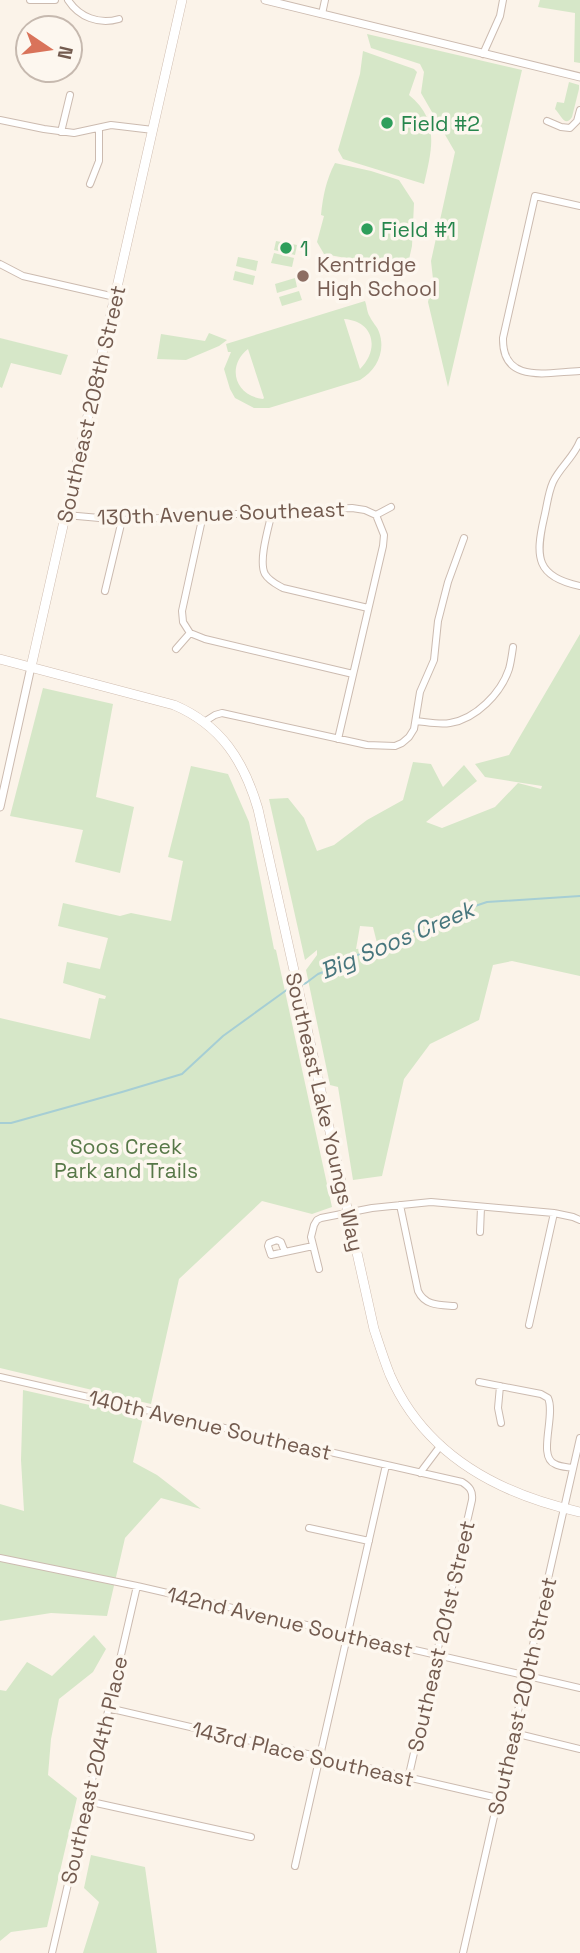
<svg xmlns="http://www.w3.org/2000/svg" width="580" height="1953" font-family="'Space Grotesk',sans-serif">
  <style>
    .green { fill: #d6e7c8; fill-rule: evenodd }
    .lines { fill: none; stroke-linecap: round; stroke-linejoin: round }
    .stream { stroke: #a6ced4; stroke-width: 2 }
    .minor-casing { stroke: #ccbbb0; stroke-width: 8 }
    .tertiary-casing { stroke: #ccbbb0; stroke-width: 9 }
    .secondary-casing { stroke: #d0bdb0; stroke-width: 10 }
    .minor { stroke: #fff; stroke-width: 6 }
    .tertiary { stroke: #fff; stroke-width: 7 }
    .secondary { stroke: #fff; stroke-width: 9 }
    .leisure-dot { fill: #2e9e5b; stroke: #fdf7ef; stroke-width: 2.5 }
    .education-dot { fill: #8d6e63; stroke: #fdf7ef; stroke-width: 2.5 }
    .labels { text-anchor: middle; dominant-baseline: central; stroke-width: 7; stroke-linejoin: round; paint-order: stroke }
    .leisure-label { font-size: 21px; fill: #27864d; stroke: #fdf7ef; text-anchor: start }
    .education-label { font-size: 21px; fill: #785e54; stroke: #fdf7ef; text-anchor: start }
    .street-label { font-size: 21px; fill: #735b4f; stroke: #fdf7ef }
    .park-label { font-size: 21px; fill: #577848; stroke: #fdf7ef }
    .water-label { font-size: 23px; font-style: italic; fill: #47767d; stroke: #fdf7ef }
  </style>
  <rect width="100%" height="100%" fill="#fbf3e9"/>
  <path class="green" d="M540,0H580V63L574,62L575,13L538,7Z
    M367,34L522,70L448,387L428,302L433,279L431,261L455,152L421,93L424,72L420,64L371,48Z
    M363,51L414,69L417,72L409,95C440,120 432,149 424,184L343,159L338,150L360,74Z
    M569,82L579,85V89L572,117C565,128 561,115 555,109L557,102L564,103Z
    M335,163L371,171L399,180L414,203L412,246L408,264L384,269L351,263V259L324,254L317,242L324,216L321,215C323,196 326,180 335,163Z
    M276,241L297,245L295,255L274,250Z
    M274,253L294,258L292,267L271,263Z
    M238,257L258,261L256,271L236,266Z
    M235,271L255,276L253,285L233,280Z
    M295,278L297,287L277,293L275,284Z
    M299,291L302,300L282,306L279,297Z
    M365,301C367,306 367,313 370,317C372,322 377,326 379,332C386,351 377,370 360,380L269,408H254L235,398L230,389L224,369L231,352H228L226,344ZM344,319C374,321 380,349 360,369ZM248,349L264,398L263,399C235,396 226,366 248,349Z
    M209,333L227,340L219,346L186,360L157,359L161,334L205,341Z
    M0,338L68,355L61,375L11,363L2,388L0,387Z
    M580,634V976L512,961L493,965L479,1020L430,1044L404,1079L382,1176L353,1180L338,1087L330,1085L306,970L317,955V950L305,960L269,799L288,798L304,818L317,851L334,845L367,820L403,800L413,762L431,764L443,787L464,765L477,781L426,822L442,828L495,807L518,783L541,789L542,786L485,777L475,764L509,755ZM360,926L373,927L378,947L356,949Z
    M43,688L113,704L96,797L134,807L120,873L75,862L83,830L10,816Z
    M191,766L228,774L249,822L274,949L276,950L332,1207L312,1214L262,1201L179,1279L151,1404L0,1368V1018L90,1039L99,998L105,999L106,996L63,983L67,962L100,969L108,938L58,926L63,903L120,916L131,913L171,921L183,861L168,857Z
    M23,1390L143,1417L133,1462L157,1475L201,1509L161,1498L125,1538L107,1616L51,1613L0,1621V1504L24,1511L21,1460Z
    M94,1635L106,1649L93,1672L59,1699L51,1739L48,1775L77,1798L47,1927L11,1932L0,1941V1690L6,1691L27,1662L52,1676Z
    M91,1855L145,1867L157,1953H83L99,1902L84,1888Z"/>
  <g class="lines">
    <path class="stream" d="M301,985L306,983L318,974L336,967L357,955L396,946L424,923L487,902L580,896
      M0,1123H11L122,1092L182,1074L223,1036L288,989L296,987"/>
    <defs>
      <path id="minor" d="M30,0H55
        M68,0C79,17 99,25 119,19
        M322,14L325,0
        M483,54L500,16L503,0
        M0,120L44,129L74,133L111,125L153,130
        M547,121L561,127L570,128L577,121L580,110
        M61,132L70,95
        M90,184L99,161V129
        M580,206L535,196L503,338C502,385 548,372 580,371
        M0,264L23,276L115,297
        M580,441C574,457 560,467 553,482C548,493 547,506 544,518C535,557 536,577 580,586
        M272,512C269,526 258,561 265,574C269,581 276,584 283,588L368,608
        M66,515L122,520L352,508L365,510L376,515
        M376,515L391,507
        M105,591L122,520
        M190,633L205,639L353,674
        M176,649L190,633L183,622L182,611L203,515
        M416,721C427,722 439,725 450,723C476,719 501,693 509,669C511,662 512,654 513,647
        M204,722L215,715L222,713L367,745L395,746L402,743L409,737L414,729L420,692L434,660L438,621L448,582L464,538
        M338,739L383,546L384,535L376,515
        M400,1205L418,1291C425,1306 440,1305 454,1306
        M480,1232L481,1207
        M285,1252L281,1242L277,1240L269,1243L268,1246L271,1255L313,1246
        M319,1269L311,1237L314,1225L317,1220L321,1218L372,1208L431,1202L554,1213L573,1217L580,1220
        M529,1325L554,1213
        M0,1377L462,1482C470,1487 473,1491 472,1500L408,1779
        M479,1382L541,1394L548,1398C556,1415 537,1457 555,1464C560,1467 567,1467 573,1468
        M500,1386L498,1408L501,1423
        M420,1473L441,1445
        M309,1528L369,1541
        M0,1558L137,1586L580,1688
        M108,1708L498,1798
        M514,1733L580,1749
        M87,1801L251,1837
        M295,1866L386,1465
        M52,1953L137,1586
        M463,1953L580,1438"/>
      <path id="tertiary" d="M265,0L580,77
        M0,807L31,667"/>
      <path id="secondary" d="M0,659L174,705C221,725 244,761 258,809L374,1329C379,1344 384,1360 390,1375C425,1455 499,1494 580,1512
        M31,667L182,0"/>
    </defs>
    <use href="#minor" class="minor-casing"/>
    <use href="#tertiary" class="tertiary-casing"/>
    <use href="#secondary" class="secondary-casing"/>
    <use href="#minor" class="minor"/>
    <use href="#tertiary" class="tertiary"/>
    <use href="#secondary" class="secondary"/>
  </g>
  <g class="leisure-dot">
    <circle cx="387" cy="123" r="7"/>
    <circle cx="367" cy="229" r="7"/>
    <circle cx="286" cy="248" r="7"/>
  </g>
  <circle class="education-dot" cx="303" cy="276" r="7"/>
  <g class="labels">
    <g class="leisure-label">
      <text x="401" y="123">Field #2</text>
      <text x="381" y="229">Field #1</text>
      <text x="300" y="248">1</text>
    </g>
    <g class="education-label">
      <text x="317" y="264">Kentridge<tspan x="317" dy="24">High School</tspan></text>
    </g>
    <g class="street-label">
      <text transform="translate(91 404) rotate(-77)">Southeast 208th Street</text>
      <text transform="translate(221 513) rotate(-2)">130th Avenue Southeast</text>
      <text transform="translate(325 1112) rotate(77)">Southeast Lake Youngs Way</text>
      <text transform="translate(210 1425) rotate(13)">140th Avenue Southeast</text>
      <text transform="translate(290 1622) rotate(13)">142nd Avenue Southeast</text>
      <text transform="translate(441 1636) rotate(-77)">Southeast 201st Street</text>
      <text transform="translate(522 1696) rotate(-77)">Southeast 200th Street</text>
      <text transform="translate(303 1754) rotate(13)">143rd Place Southeast</text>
      <text transform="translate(94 1770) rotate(-77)">Southeast 204th Place</text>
    </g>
    <g class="park-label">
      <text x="126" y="1146">Soos Creek<tspan x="126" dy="24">Park and Trails</tspan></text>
    </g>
    <g class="water-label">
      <text transform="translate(397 940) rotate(-23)">Big Soos Creek</text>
    </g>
  </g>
  <g transform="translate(49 49) rotate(103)"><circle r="33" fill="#fdf7ef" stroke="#c6b9af" stroke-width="2"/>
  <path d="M0-5L12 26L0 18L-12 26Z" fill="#d9735a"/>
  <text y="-10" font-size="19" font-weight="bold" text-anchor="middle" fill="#735b4f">N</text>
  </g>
</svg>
